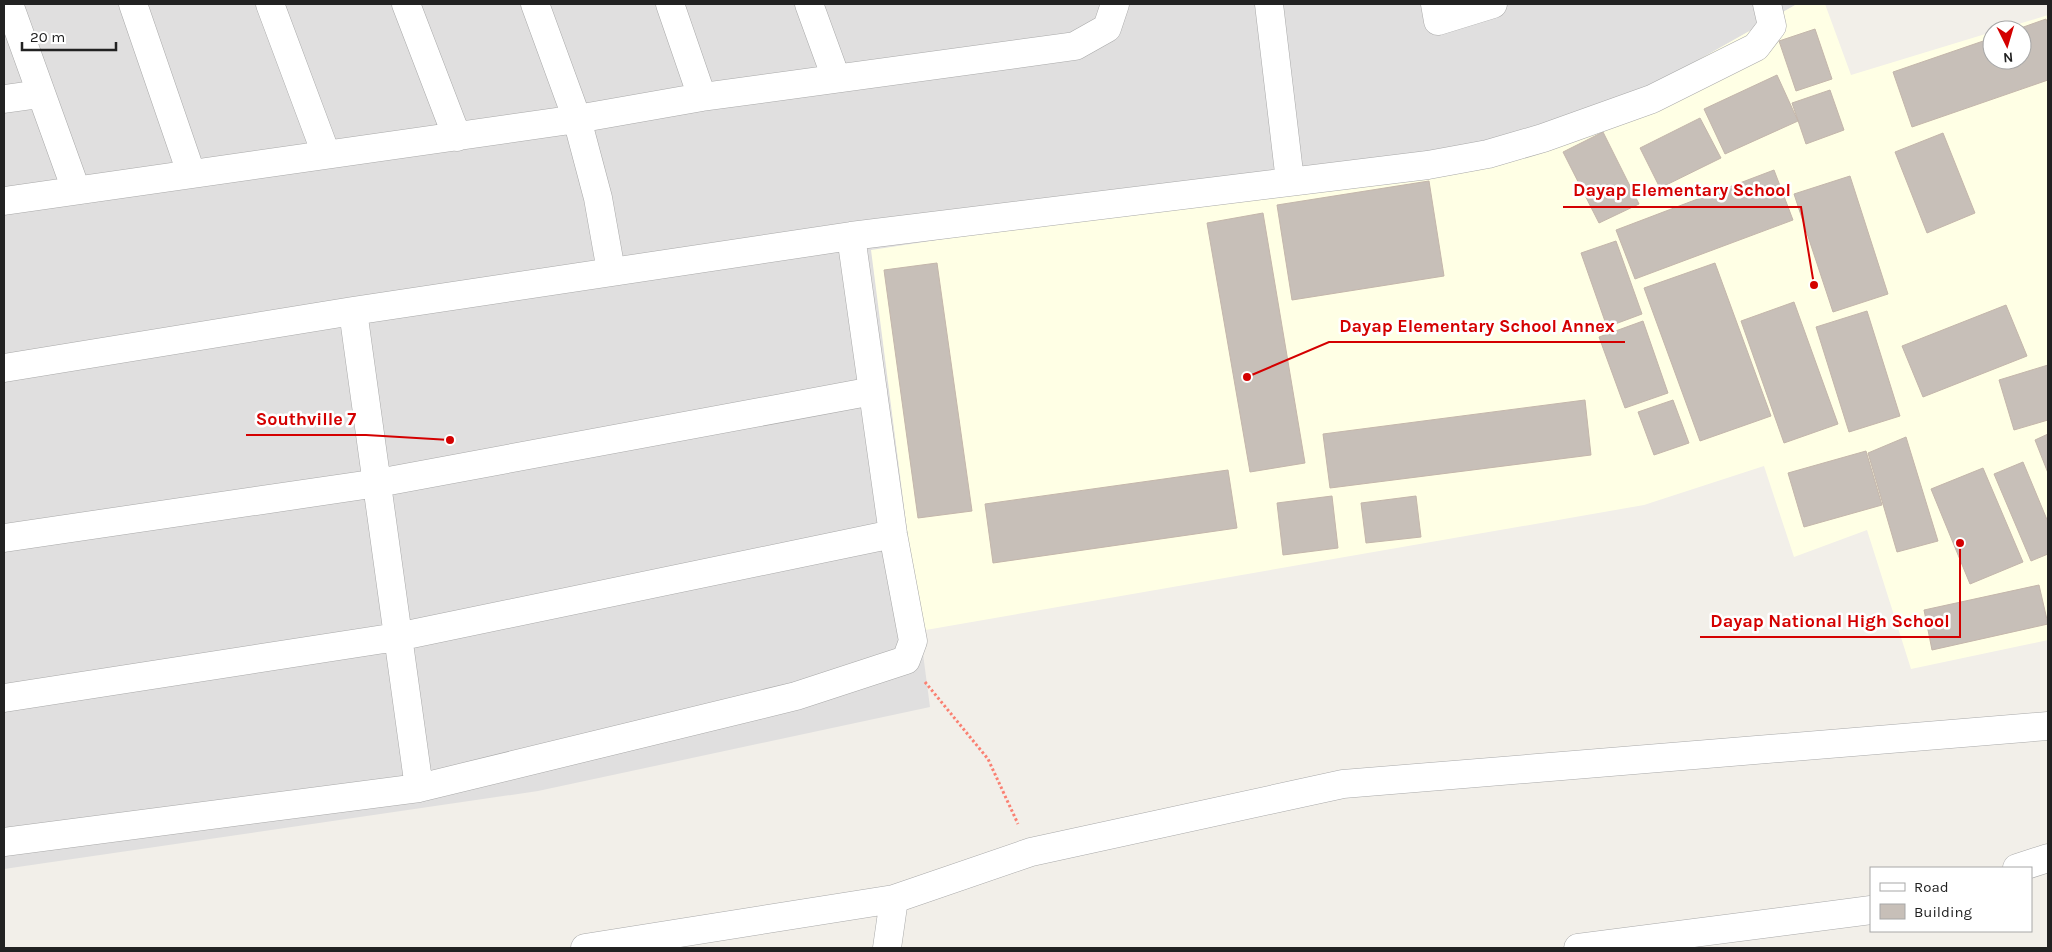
<svg xmlns="http://www.w3.org/2000/svg" width="2052" height="952" font-family="Karla,sans-serif">
  <style>
    .residential { fill: #e0dfdf }
    .education { fill: #ffffe5 }
    .building { fill: #c7bfb8; stroke: #c4b6ab }
    .lines { fill: none; stroke-linecap: round; stroke-linejoin: round }
    .minor-casing { stroke: #a9a9a9; stroke-width: 29 }
    .path { stroke: #fa8072; stroke-width: 3; stroke-dasharray: 2.5 2.5; stroke-linecap: butt }
    .minor { stroke: #fff; stroke-width: 28 }
    .leader { fill: none; stroke: #d40000; stroke-width: 2 }
    .callout-dot { fill: #d40000; stroke: #fff; stroke-width: 2 }
    .callout-label { font-size: 18px; text-anchor: middle; font-weight: bold; fill: #d40000; stroke: #fff; stroke-width: 5; stroke-linejoin: round; paint-order: stroke }
  </style>
  <rect width="100%" height="100%" fill="#f2efe9"/>
  <path class="residential" d="M4,4H1797L1541,149L920,631L930,707L538,791L4,869Z"/>
  <path class="education" d="M1797,4H1825L1851,75L1992,32V60H2022V30H1999L2048,15V640L1911,669L1867,530L1794,557L1764,466L1644,505L920,631L871,250L1541,149Z"/>
  <path class="building" d="M2046,19L2048,25V80L1912,127L1893,72L1992,38V60H2022V30H2015Z
    M1815,29L1832,79L1796,91L1779,41Z
    M1777,75L1798,121L1725,154L1704,109Z
    M1830,90L1844,130L1806,144L1792,103Z
    M1700,118L1721,158L1660,188L1640,148Z
    M1603,132L1639,204L1599,223L1563,152Z
    M1943,133L1975,213L1927,233L1895,152Z
    M1774,170L1793,220L1635,279L1616,230Z
    M1850,176L1888,294L1833,312L1794,194Z
    M1429,181L1444,276L1292,300L1277,205Z
    M1263,213L1305,463L1250,472L1207,223Z
    M1616,241L1642,314L1607,327L1581,253Z
    M937,263L972,511L918,518L884,270Z
    M1715,263L1771,416L1700,441L1644,288Z
    M1794,302L1838,424L1784,443L1741,321Z
    M2006,305L2027,356L1923,397L1902,346Z
    M1867,311L1900,416L1849,432L1816,327Z
    M1643,321L1668,393L1625,408L1599,337Z
    M2048,365V420L2014,430L1999,380Z
    M1585,400L1591,455L1330,488L1323,434Z
    M1673,400L1689,443L1654,455L1638,412Z
    M2048,434V473L2035,440Z
    M1906,437L1938,541L1897,552L1868,453Z
    M1866,451L1882,505L1804,527L1788,473Z
    M2023,462L2048,522V554L2031,561L1994,474Z
    M1983,468L2023,562L1970,584L1931,489Z
    M1228,470L1237,528L993,563L985,504Z
    M1332,496L1338,548L1283,555L1277,503Z
    M1416,496L1421,537L1366,543L1361,503Z
    M2039,585L2048,624L1932,650L1924,610Z"/>
  <g class="lines">
    <defs>
      <path id="minor" d="M9,4L76,190
        M133,4L191,173
        M270,4L326,154
        M406,4L457,137
        M535,4L577,119L598,198L611,271
        M670,4L702,97
        M809,4L836,78
        M1269,4L1290,181
        M1435,4L1438,21L1493,4
        M4,99L40,94
        M4,201L577,119L702,97L1075,46L1107,28L1115,4
        M353,311L419,788
        M4,368L353,311L851,236L1428,165L1488,154L1543,138L1652,99L1756,47L1772,26L1767,4
        M4,538L378,483L873,391
        M4,698L397,637L893,534
        M4,842L419,788L796,696L906,660L913,641L893,534L851,236
        M2017,868L2048,858
        M585,948L894,899L1031,852L1343,784L2048,726
        M887,948L894,899
        M1578,948L1871,910"/>
    </defs>
    <use href="#minor" class="minor-casing"/>
    <path class="path" d="M925,682L988,759L1018,824"/>
    <use href="#minor" class="minor"/>
  </g>
  <path class="leader" d="M1814 285L1801 207H1563M1247 377L1329 342H1625M450 440L366 435H246M1960 543L1960 637H1700"/>
  <g class="callout-dot">
    <circle cx="1814" cy="285" r="5"/>
    <circle cx="1247" cy="377" r="5"/>
    <circle cx="450" cy="440" r="5"/>
    <circle cx="1960" cy="543" r="5"/>
  </g>
  <g class="callout-label">
    <text x="1682" y="196">Dayap Elementary School</text>
    <text x="1477" y="332">Dayap Elementary School Annex</text>
    <text x="306" y="425">Southville 7</text>
    <text x="1830" y="627">Dayap National High School</text>
  </g>
  <rect width="2052" height="952" fill="none" stroke="#222222" stroke-width="10"/>
  <rect x="1870" y="867" width="162" height="65" fill="#ffffff" stroke="#a7a7a7"/>
  <rect x="1880" y="883" width="25" height="8" fill="#ffffff" stroke="#a7a7a7"/>
  <text x="1914" y="892" font-size="15" fill="#222222">Road</text>
  <rect x="1880" y="904" width="25" height="15" fill="#c7bfb8" stroke="#a7a7a7"/>
  <text x="1914" y="917" font-size="15" fill="#222222">Building</text>
  <g transform="translate(2007 45) rotate(175)"><circle r="24" fill="#ffffff" stroke="#a7a7a7"/>
  <path d="M0-4L9 19L0 12L-9 19Z" fill="#d40000"/>
  <text y="-8" font-size="14" font-weight="bold" text-anchor="middle" fill="#222222">N</text>
  </g>
  <path d="M22 42v8h94v-8" fill="none" stroke="#222222" stroke-width="2.5"/>
  <text x="30" y="42" font-size="15" fill="#222222" stroke="#ffffff" stroke-width="4" paint-order="stroke">20 m</text>
</svg>
